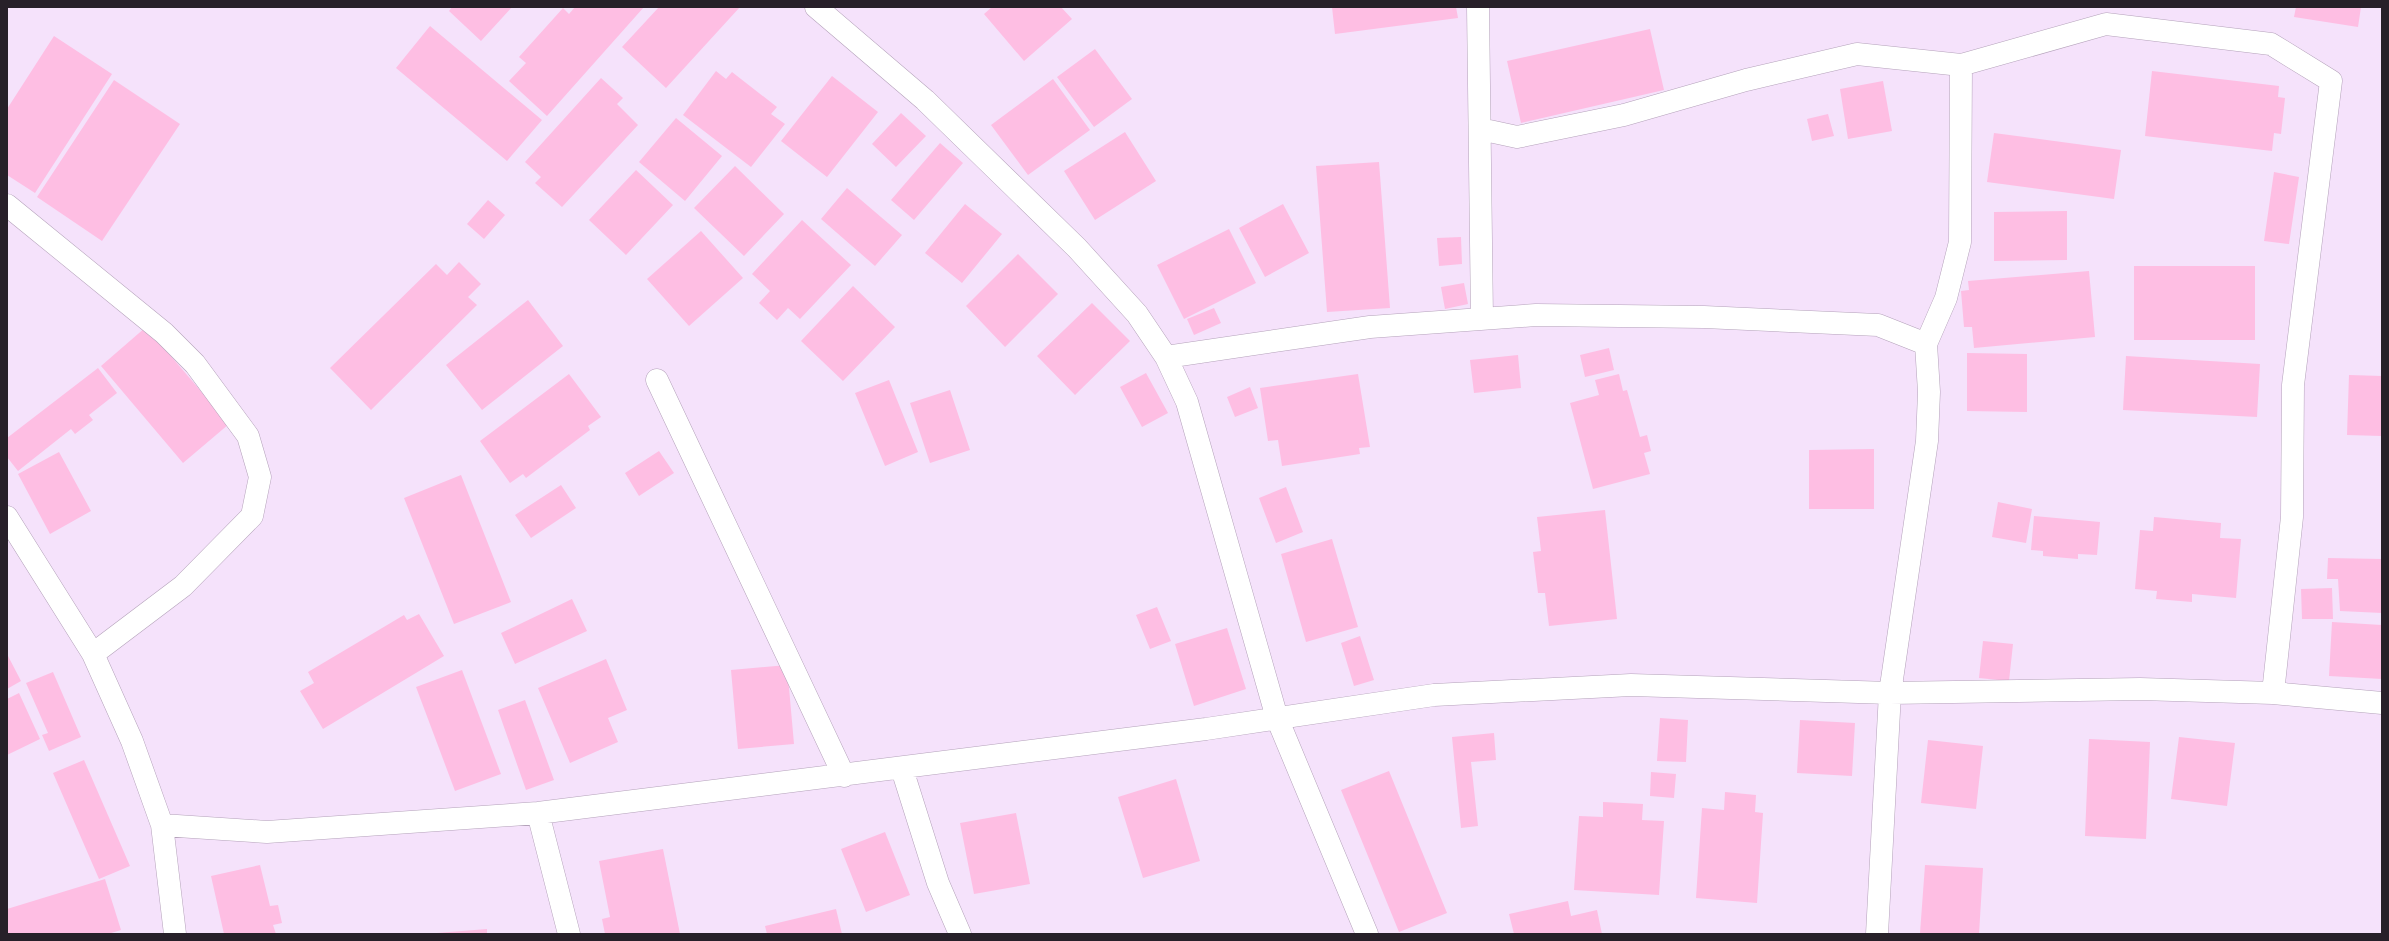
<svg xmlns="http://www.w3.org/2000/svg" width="2389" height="941" font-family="Rubik,sans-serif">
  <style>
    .building { fill: #febee3 }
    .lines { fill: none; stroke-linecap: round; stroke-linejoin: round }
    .street-casing { stroke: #b4a2ba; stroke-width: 23 }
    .street { stroke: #fff; stroke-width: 22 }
  </style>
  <rect width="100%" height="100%" fill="#f5e2fb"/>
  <path class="building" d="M452,7H512L481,41L449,11Z
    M575,7H644L547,116L509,81L526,63L519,57L563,8L569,14Z
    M659,7H740L666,88L622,47Z
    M992,7H1061L1072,19L1024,61L984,14Z
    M1332,7H1456L1458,18L1335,34Z
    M2296,7H2361L2358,27L2294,17Z
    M430,26L542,120L507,161L396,68Z
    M1650,29L1664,90L1521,123L1507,61Z
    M54,36L112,74L35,193L7,175V109Z
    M1095,49L1132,99L1094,127L1057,77Z
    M716,71L726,79L732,72L777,107L771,114L785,124L751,167L683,115Z
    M2152,71L2279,86L2278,97L2285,98L2281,134L2274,133L2272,151L2145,136Z
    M832,76L878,112L827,177L781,141Z
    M601,78L623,98L617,104L638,125L562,207L535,183L541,177L525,162Z
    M1053,79L1090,130L1028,175L991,125Z
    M114,80L180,124L102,241L37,197Z
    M1883,81L1892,131L1848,139L1840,89Z
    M901,113L926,136L896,167L872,144Z
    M1828,114L1834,136L1812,141L1807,119Z
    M676,118L722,156L685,201L639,162Z
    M1125,132L1156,181L1095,220L1064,171Z
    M1994,133L2121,150L2114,199L1987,182Z
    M940,143L963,163L914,220L891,200Z
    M1379,162L1390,308L1327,312L1316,166Z
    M735,166L784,214L744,256L694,208Z
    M636,170L673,205L626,255L589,220Z
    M2274,172L2299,177L2289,244L2264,241Z
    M847,188L902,235L875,266L821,219Z
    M488,200L505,215L484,239L467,224Z
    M965,204L1002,234L962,283L925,253Z
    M1283,204L1309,253L1265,277L1239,228Z
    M2067,211V260L1994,261V212Z
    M802,220L851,265L800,319L788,308L777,320L759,303L770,291L752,274Z
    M1229,229L1256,283L1184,319L1157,265Z
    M701,231L743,278L689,326L647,279Z
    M1461,237L1462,264L1439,266L1437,238Z
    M1018,254L1058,294L1005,347L966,306Z
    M459,262L481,284L468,297L477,305L371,410L330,368L436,264L447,275Z
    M2134,266H2255V340H2134Z
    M2089,271L2095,337L1974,348L1972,327H1964L1961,291L1969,290L1968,281Z
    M1464,283L1468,304L1445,309L1441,287Z
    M853,286L895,327L843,381L801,341Z
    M528,300L563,346L482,410L446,365Z
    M1092,303L1130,341L1075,395L1037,356Z
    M1214,308L1221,323L1194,335L1187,319Z
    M146,327L229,424L183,463L101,366Z
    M1609,348L1614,370L1585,377L1580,355Z
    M1967,353L2027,354V412L1967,411Z
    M1518,355L1521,388L1474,393L1470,360Z
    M2126,356L2260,364L2257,417L2123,410Z
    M98,368L117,393L89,415L93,420L75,434L71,429L18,471L7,457V438Z
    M1146,373L1168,413L1142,427L1120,387Z
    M569,374L601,417L588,426L590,430L526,478L523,474L510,483L480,441Z
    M1358,374L1370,447L1359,448L1360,454L1282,466L1278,440L1268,441L1260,388Z
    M1619,374L1623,391L1627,390L1640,437L1647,435L1651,451L1644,453L1650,474L1593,489L1570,403L1599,395L1595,380Z
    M2349,375L2382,376V436L2347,435Z
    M889,380L918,452L885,466L855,393Z
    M1250,387L1258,408L1235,417L1227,397Z
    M950,390L970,450L930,463L910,403Z
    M1874,449V509H1809V450Z
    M659,451L674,473L639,496L625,473Z
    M59,452L91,511L50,534L18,474Z
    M461,475L511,602L454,624L404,498Z
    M561,485L576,508L531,538L515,515Z
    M1286,487L1303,532L1276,543L1259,498Z
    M1998,502L2032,509L2026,543L1992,537Z
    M1605,510L1617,619L1549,626L1545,593H1538L1533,552L1541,551L1537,517Z
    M2034,516L2100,522L2097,555L2078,554V559L2043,556V551L2031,550Z
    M2154,517L2221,523L2220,538L2241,539L2236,598L2192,594V602L2156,599L2157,591L2135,589L2140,530L2153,531Z
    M1332,539L1358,627L1306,642L1281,554Z
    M2328,558L2382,559V613L2340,611L2338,579H2327Z
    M2332,588L2333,619H2302L2301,589Z
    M572,599L587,631L515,664L501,633Z
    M1157,607L1171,641L1150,649L1136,615Z
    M419,614L444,656L323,729L300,691L314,683L308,672L404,615L407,620Z
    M2332,622L2382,625V679L2329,676Z
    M1227,628L1246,689L1194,706L1175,644Z
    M1360,636L1374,680L1354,686L1341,643Z
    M1983,641L2013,644L2009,681L1979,678Z
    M7,654L21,681L7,689Z
    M606,659L627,710L608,718L618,742L570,763L538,688Z
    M787,665L794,744L738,749L731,670Z
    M462,670L501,774L455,791L416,687Z
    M53,672L81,737L49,751L42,735L48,733L26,683Z
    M19,693L40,739L7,755V699Z
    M525,700L554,780L526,790L498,710Z
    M1660,718L1688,720L1686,762L1657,761Z
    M1800,720L1855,723L1852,776L1797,773Z
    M1494,733L1496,760L1471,762L1478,826L1461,828L1452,737Z
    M2179,737L2235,743L2227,806L2171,799Z
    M2089,739L2150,742L2146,839L2085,836Z
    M1928,740L1983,746L1976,809L1921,803Z
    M84,760L130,866L99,879L53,773Z
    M1389,771L1447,913L1399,932L1341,790Z
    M1651,772L1676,774L1674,798L1650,796Z
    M1176,779L1200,861L1143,878L1118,797Z
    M1725,792L1756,795L1755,812L1763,813L1757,903L1696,898L1702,808L1724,810Z
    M1603,802L1643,804L1642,820L1664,821L1659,895L1574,890L1579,816L1603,817Z
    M1016,813L1030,884L974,894L960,823Z
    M885,832L910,895L866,912L841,849Z
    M663,849L680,934H605L602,919L610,917L599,861Z
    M260,865L270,906L278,905L282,923L273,925L276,934H224L211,876Z
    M1925,865L1983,868L1979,934L1920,933Z
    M105,879L121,930L108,934H7V909Z
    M1568,901L1571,916L1597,910L1602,934H1514L1509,914Z
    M836,909L842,934H767L765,926Z
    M487,929V934H437V933Z"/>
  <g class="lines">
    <defs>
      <path id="street" d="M816,7L925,100L1077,248L1137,314L1166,357L1187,402L1277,718L1367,934
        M1478,7L1482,319
        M1480,129L1517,137L1624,115L1746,80L1857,54L1961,65L2106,24L2271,44L2331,81L2293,385L2292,517L2273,693
        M7,205L164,333L195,364L248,436L260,477L252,516L183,586L93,654
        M1926,344L1946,298L1960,242L1961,65
        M1166,357L1370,327L1536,315L1704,317L1878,325L1926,344L1929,392L1927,441L1890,693L1877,934
        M657,380L844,776
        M7,517L93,654L132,741L162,825L175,934
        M902,769L938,883L960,934
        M538,813L569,934
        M162,825L267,832L538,813L1206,729L1434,695L1631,685L1890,693L2140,689L2273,693L2382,703"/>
    </defs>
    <use href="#street" class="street-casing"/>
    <use href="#street" class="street"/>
  </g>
  <rect width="2389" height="941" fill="none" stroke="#272029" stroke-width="16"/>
</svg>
